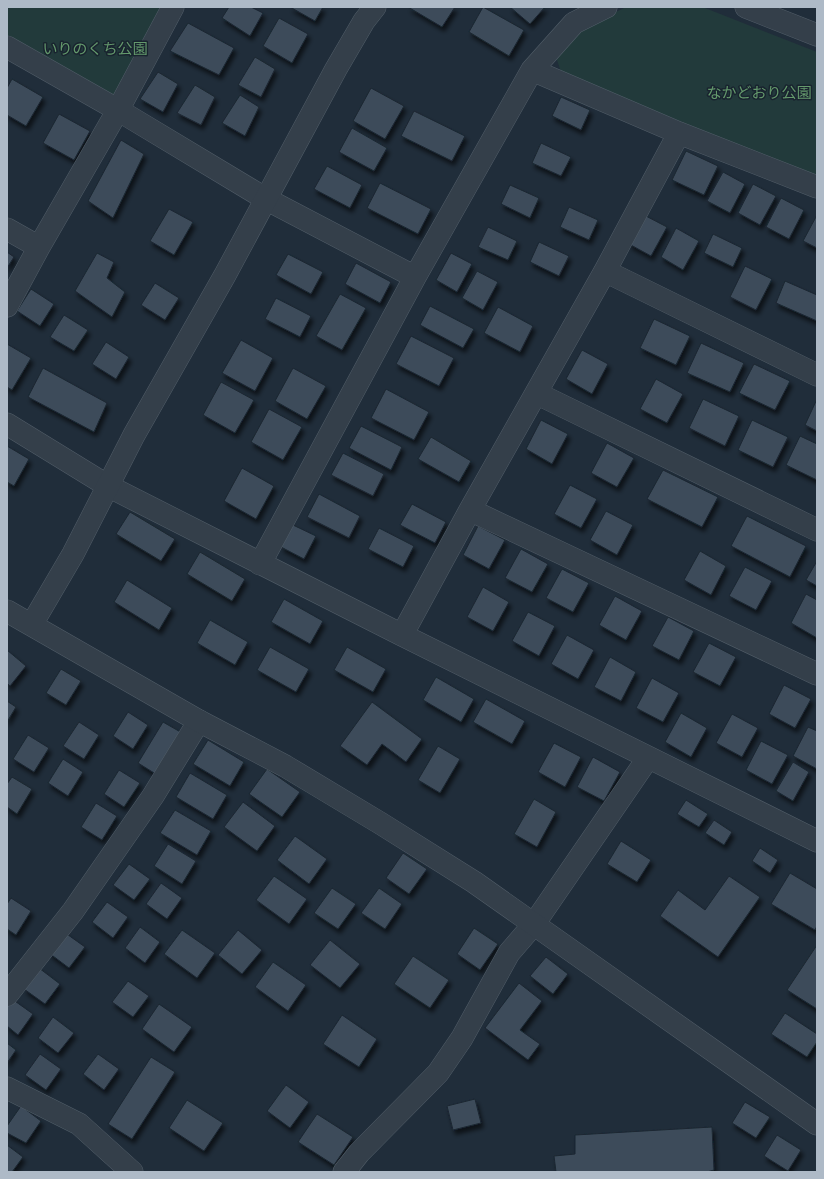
<svg xmlns="http://www.w3.org/2000/svg" width="824" height="1179" font-family="'PT Sans Narrow','Noto Sans JP',sans-serif">
  <style>
    .green { fill: #223a3b }
    .building { fill: #3c4c5a; stroke: #1b2631; filter: url(#shadow) }
    .lines { fill: none; stroke-linecap: round; stroke-linejoin: round }
    .minor-casing { stroke: #515d68; stroke-width: 23 }
    .tertiary-casing { stroke: #515d68; stroke-width: 23 }
    .minor { stroke: #343f4a; stroke-width: 22 }
    .tertiary { stroke: #343f4a; stroke-width: 22 }
    .labels { text-anchor: middle; dominant-baseline: central; stroke-width: 3; stroke-linejoin: round; paint-order: stroke }
    .park-label { font-size: 15px; fill: #64996c; stroke: #19242f }
  </style>
  <defs>
    <filter id="shadow"><feDropShadow dx="2.5" dy="4.5" stdDeviation="2" flood-color="#0009"/></filter>
  </defs>
  <rect width="100%" height="100%" fill="#202d3a"/>
  <path class="green" d="M7,7H167L117,97L7,46Z
    M626,7L705,8L817,52V178L561,72L556,57L580,30Z"/>
  <path class="building" d="M229,7H251L263,13L250,36L222,18Z
    M290,7H323L315,21Z
    M408,7H455L442,27Z
    M483,7L524,30L509,56L469,32Z
    M510,7H545L530,24Z
    M279,18L308,34L292,63L263,46Z
    M188,23L234,48L219,75L170,51Z
    M255,57L275,69L261,97L238,85Z
    M158,72L178,84L163,112L140,99Z
    M12,79L43,97L26,126L7,115V88Z
    M195,85L215,97L201,125L177,113Z
    M371,88L404,106L385,139L353,121Z
    M240,95L259,107L245,136L222,123Z
    M561,97L590,110L581,130L552,116Z
    M414,111L465,136L452,161L401,136Z
    M59,114L90,131L74,160L43,143Z
    M352,128L387,148L374,171L339,152Z
    M121,140L144,154L113,218L88,201Z
    M541,143L571,157L561,176L532,163Z
    M686,151L718,166L704,195L672,180Z
    M327,166L362,185L350,208L314,189Z
    M723,172L745,184L730,213L707,201Z
    M380,183L431,209L418,234L367,208Z
    M753,184L776,196L760,225L738,213Z
    M510,185L539,198L530,218L501,204Z
    M781,198L804,210L789,239L766,227Z
    M569,207L598,220L589,240L560,227Z
    M169,209L193,222L174,255L150,241Z
    M644,215L667,227L651,256L629,244Z
    M817,215V248L803,241Z
    M488,227L517,241L508,260L478,247Z
    M676,228L699,241L683,270L661,257Z
    M713,234L742,248L733,267L704,253Z
    M539,242L569,256L559,276L530,262Z
    M7,252L14,257L7,268Z
    M97,253L114,262L107,278L125,292L112,317L75,291Z
    M451,253L472,264L457,292L436,280Z
    M288,254L323,272L311,294L276,275Z
    M356,263L391,282L380,303L345,284Z
    M745,266L772,279L756,310L730,297Z
    M477,271L498,282L483,310L462,298Z
    M785,281L817,295V321L776,303Z
    M155,283L179,298L165,320L141,305Z
    M31,289L54,304L40,326L17,311Z
    M340,294L366,308L342,350L316,336Z
    M276,298L311,316L300,337L265,319Z
    M430,306L474,329L463,348L420,325Z
    M498,307L533,326L520,352L484,333Z
    M64,315L88,330L74,351L50,337Z
    M654,319L690,336L676,365L640,348Z
    M411,336L454,358L439,386L396,364Z
    M241,340L273,358L255,391L222,373Z
    M106,342L129,357L116,379L92,364Z
    M701,343L744,363L730,392L687,373Z
    M7,344L31,358L12,390L7,387Z
    M582,350L608,364L592,394L566,379Z
    M754,364L790,381L775,410L739,393Z
    M43,368L107,403L94,432L28,397Z
    M293,368L326,386L307,419L275,401Z
    M656,379L683,394L667,423L640,409Z
    M221,382L254,400L235,433L203,415Z
    M386,389L429,412L414,440L371,418Z
    M703,399L739,416L725,446L689,428Z
    M817,399V431L805,425Z
    M269,409L302,427L283,460L251,442Z
    M541,420L568,434L552,464L526,449Z
    M752,420L788,437L773,467L738,450Z
    M361,426L402,447L391,470L349,448Z
    M800,436L817,444V480L786,465Z
    M431,437L471,461L459,482L418,459Z
    M607,443L634,458L617,487L591,473Z
    M7,446L29,459L14,486L7,482Z
    M343,453L384,474L373,496L331,475Z
    M242,468L274,486L256,519L224,501Z
    M663,470L718,497L702,527L647,499Z
    M570,485L597,499L581,528L554,514Z
    M319,494L360,516L349,538L307,517Z
    M412,504L446,522L435,543L400,525Z
    M606,511L633,525L617,555L590,540Z
    M130,512L175,539L161,561L116,534Z
    M747,516L806,546L790,577L731,546Z
    M293,525L316,536L304,559L281,547Z
    M478,526L505,540L489,569L463,555Z
    M379,528L414,546L403,567L368,549Z
    M521,549L548,564L532,592L505,578Z
    M700,551L726,566L711,595L684,580Z
    M200,552L245,579L232,601L187,574Z
    M817,561V586L806,580Z
    M745,567L772,581L756,610L729,596Z
    M562,569L589,583L573,612L546,598Z
    M127,580L172,608L159,630L114,602Z
    M483,587L509,602L493,631L467,617Z
    M806,594L817,600V638L791,623Z
    M615,596L642,611L626,640L599,625Z
    M284,599L323,621L310,644L271,622Z
    M528,612L555,626L539,656L512,641Z
    M668,617L694,631L679,660L652,646Z
    M210,620L248,642L235,665L197,643Z
    M567,635L594,650L578,679L551,664Z
    M709,643L736,657L720,686L693,672Z
    M270,647L309,669L296,692L257,670Z
    M347,647L386,669L373,692L334,670Z
    M7,650L26,666L10,686L7,683Z
    M610,657L636,672L621,701L594,687Z
    M61,669L81,681L66,705L46,693Z
    M436,677L474,699L461,722L423,700Z
    M652,678L679,693L663,722L636,708Z
    M784,685L811,699L795,728L769,714Z
    M486,699L525,721L512,744L473,722Z
    M7,701L16,707L7,722Z
    M372,702L422,739L406,762L382,744L367,765L340,746Z
    M128,712L148,725L133,749L113,736Z
    M681,713L707,728L691,757L665,742Z
    M732,714L758,728L742,757L716,743Z
    M79,722L99,735L84,759L63,746Z
    M163,722L184,734L159,776L138,763Z
    M808,727L817,731V769L793,756Z
    M28,735L49,748L34,772L13,759Z
    M208,740L244,762L230,786L193,764Z
    M761,741L788,755L772,784L746,770Z
    M554,743L581,757L565,787L538,772Z
    M438,746L460,759L440,793L418,780Z
    M593,757L620,772L604,801L577,787Z
    M63,759L83,772L68,796L48,783Z
    M793,762L809,772L793,801L776,791Z
    M267,769L300,792L282,817L249,794Z
    M119,770L140,783L124,807L104,794Z
    M190,773L227,795L213,819L176,797Z
    M12,777L32,789L17,814L7,807V784Z
    M534,799L556,812L537,847L514,834Z
    M686,800L708,814L699,827L677,814Z
    M243,802L275,826L257,851L224,827Z
    M96,803L117,816L102,840L81,827Z
    M175,810L211,831L197,855L160,833Z
    M714,820L732,832L724,845L705,833Z
    M295,836L327,859L309,884L277,860Z
    M621,841L651,860L637,882L607,864Z
    M168,844L196,861L182,884L154,866Z
    M760,848L778,860L770,873L752,861Z
    M403,853L427,869L409,894L386,878Z
    M129,864L150,879L134,900L113,885Z
    M790,873L817,889V926L815,930L771,904Z
    M274,876L307,899L289,924L256,900Z
    M729,876L760,897L718,957L660,916L678,890L705,910Z
    M161,883L182,898L167,919L146,904Z
    M332,888L356,904L338,929L314,913Z
    M379,888L402,904L385,929L361,913Z
    M11,898L31,911L16,935L7,929V904Z
    M107,902L128,917L113,938L92,922Z
    M140,927L160,942L145,963L125,948Z
    M474,928L498,944L480,970L457,954Z
    M182,930L215,953L197,978L164,954Z
    M238,930L262,950L242,974L218,955Z
    M64,932L85,947L69,968L49,953Z
    M330,940L360,964L340,988L310,965Z
    M817,945V1009L787,990Z
    M413,956L449,980L430,1008L394,984Z
    M546,957L568,974L553,994L530,976Z
    M273,962L306,985L288,1011L255,987Z
    M39,968L60,984L45,1004L24,989Z
    M128,981L149,996L133,1017L112,1002Z
    M519,983L542,1001L520,1030L540,1044L528,1060L485,1028Z
    M12,999L33,1014L18,1035L7,1026V1006Z
    M159,1004L192,1027L174,1052L142,1029Z
    M785,1013L817,1034V1042L807,1057L771,1034Z
    M342,1015L377,1039L359,1067L323,1044Z
    M53,1017L74,1033L58,1053L38,1038Z
    M7,1043L16,1050L7,1063Z
    M40,1054L61,1069L46,1090L25,1075Z
    M98,1054L119,1069L104,1090L83,1074Z
    M151,1057L175,1072L132,1139L108,1124Z
    M286,1085L309,1102L290,1128L267,1111Z
    M475,1099L481,1123L453,1130L447,1106Z
    M187,1100L223,1123L204,1151L169,1128Z
    M745,1102L770,1117L756,1138L732,1123Z
    M21,1106L41,1121L26,1143L7,1133V1126Z
    M317,1114L353,1137L334,1165L298,1142Z
    M712,1127L714,1170L707,1172H556L554,1156L575,1154V1135Z
    M777,1135L801,1150L788,1171L764,1156Z
    M7,1145L23,1157L12,1172H7Z"/>
  <g class="lines">
    <defs>
      <path id="minor" d="M746,7L817,35
        M7,47L118,110L266,199L415,277
        M532,70L679,133L817,187
        M7,229L39,247
        M605,271L817,375
        M7,306L39,247L118,110L173,7
        M536,393L817,530
        M7,424L108,486L402,635L817,841
        M470,510L817,674
        M260,564L415,277L532,70L574,23L606,7
        M402,635L470,510L605,271L679,133
        M7,995L73,911L153,796L199,721
        M7,1088L79,1124L132,1172
        M344,1172L359,1153L438,1073L462,1038L509,953L534,924L648,758"/>
      <path id="tertiary" d="M7,611L199,721L285,766L380,823L474,882L817,1124
        M32,624L73,554L134,435L225,275L336,69L364,21L375,7"/>
    </defs>
    <use href="#minor" class="minor-casing"/>
    <use href="#tertiary" class="tertiary-casing"/>
    <use href="#minor" class="minor"/>
    <use href="#tertiary" class="tertiary"/>
  </g>
  <g class="labels">
    <g class="park-label">
      <text x="95" y="48">いりのくち公園</text>
      <text x="759" y="92">なかどおり公園</text>
    </g>
  </g>
  <rect width="824" height="1179" fill="none" stroke="#aebac7" stroke-width="16"/>
</svg>
